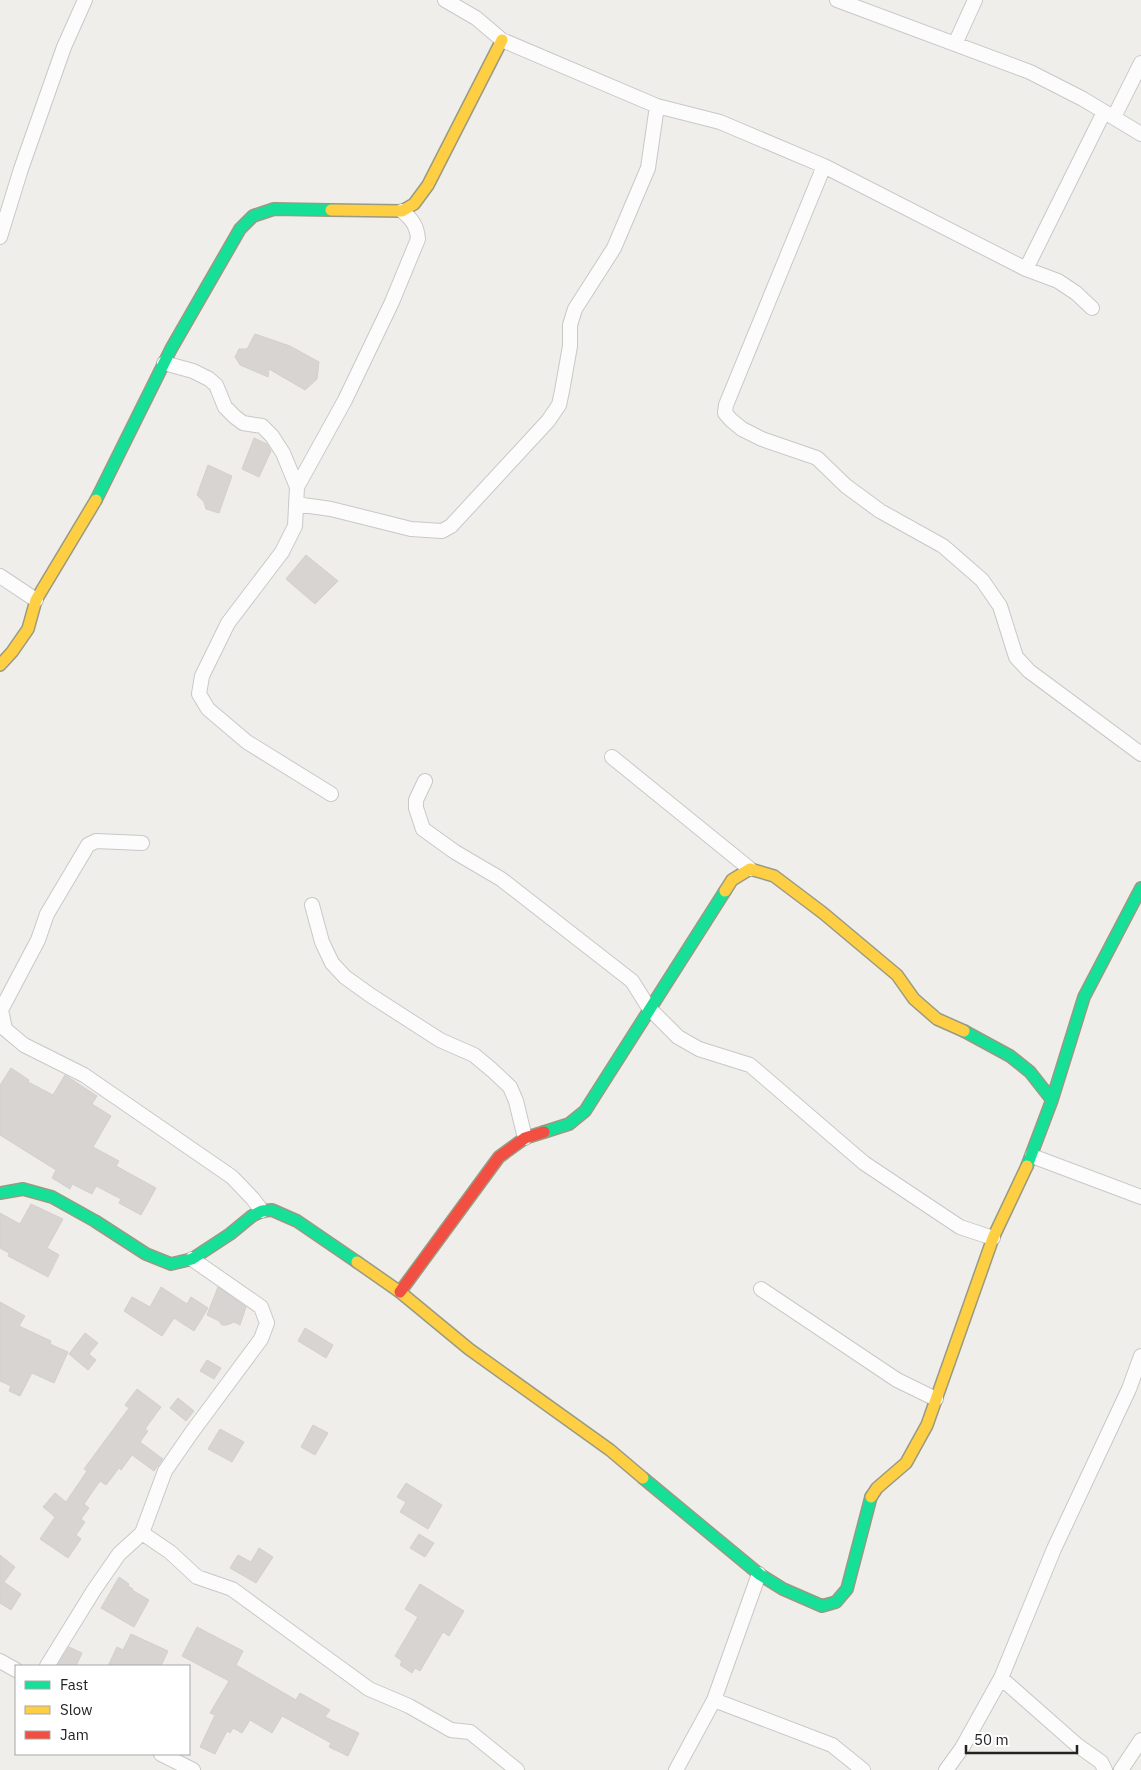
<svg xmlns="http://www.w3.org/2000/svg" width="1141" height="1770" font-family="'IBM Plex Sans',sans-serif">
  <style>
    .building { fill: #d7d4d2; stroke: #d3d0cc }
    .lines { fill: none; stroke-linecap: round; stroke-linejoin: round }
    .street-casing { stroke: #c9c8c7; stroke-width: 16 }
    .fast-casing { stroke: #999a82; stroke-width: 14 }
    .slow-casing { stroke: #999a82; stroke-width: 14 }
    .jam-casing { stroke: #999a82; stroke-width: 14 }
    .street { stroke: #fdfcfc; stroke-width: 14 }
    .fast { stroke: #16e098; stroke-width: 11 }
    .slow { stroke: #ffcf43; stroke-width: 11 }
    .jam { stroke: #f24e42; stroke-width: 11 }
  </style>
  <rect width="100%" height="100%" fill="#f0eeeb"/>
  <path class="building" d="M255,334L290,346L319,362L317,379L305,390L269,369L268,377L240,365L235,357L239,349H247Z
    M254,438L267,444L271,451L259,477L242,469Z
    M208,465L232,476L219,513L206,509L204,502L197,495Z
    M306,555L338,581L315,604L286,579Z
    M11,1068L29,1080L28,1082L53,1095L65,1075L97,1096L92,1104L111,1116L93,1147L119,1161L116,1166L156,1188L141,1215L119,1203L121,1199L96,1186L92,1194L72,1184L70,1189L52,1178L56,1170L0,1135V1085Z
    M31,1204L63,1219L47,1248L59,1255L48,1277L8,1256L9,1253L0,1248V1213L20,1224Z
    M161,1287L187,1304L191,1297L208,1308L194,1331L174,1318L162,1336L124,1311L132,1297L150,1307Z
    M218,1287L246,1307L240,1325L234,1322L227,1325H222L219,1321L207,1315Z
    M0,1302L25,1316L19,1326L51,1341L50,1344L68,1352L54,1383L32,1373L20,1396L9,1391L11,1386L0,1381Z
    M305,1328L333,1345L326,1358L298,1341Z
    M85,1333L98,1343L89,1354L96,1360L88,1370L69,1354Z
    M207,1360L221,1368L214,1379L200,1371Z
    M137,1389L161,1407L145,1429L148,1431L140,1442L163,1459L154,1471L132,1455L121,1470L119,1468L106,1485L100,1481L84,1504L89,1508L81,1519L85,1522L76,1535L81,1539L68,1558L40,1539L55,1517L43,1507L55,1493L66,1502L87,1471L84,1469L129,1408L125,1405Z
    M178,1398L194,1411L186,1421L170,1408Z
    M313,1425L328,1433L315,1455L301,1447Z
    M220,1429L244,1442L232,1462L208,1449Z
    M406,1483L442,1505L428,1529L400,1512L406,1502L397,1497Z
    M419,1534L434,1543L425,1557L410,1548Z
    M259,1548L273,1557L256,1583L230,1568L238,1555L251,1562Z
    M0,1555L15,1567L4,1582L21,1594L11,1610L0,1603Z
    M119,1577L129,1584L128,1586L133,1589L132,1590L149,1600L134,1627L101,1608Z
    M420,1584L464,1611L449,1636L443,1632L420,1671L415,1668L412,1673L400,1665L402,1661L395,1656L418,1617L405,1609Z
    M197,1627L243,1651L236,1665L296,1700L300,1693L330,1710L325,1717L359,1733L348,1756L329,1747L331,1743L282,1716L272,1733L250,1720L242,1733L233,1728L230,1733L227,1731L215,1754L200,1747L215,1715L210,1713L229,1681L182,1656Z
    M131,1634L168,1651L161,1666H108L117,1647L123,1650Z
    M69,1647L82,1653L76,1666H57Z"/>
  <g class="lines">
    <defs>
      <path id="street" d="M445,0L476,18L502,40L657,106L720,122L824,166L1026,269L1058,281L1076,293L1092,308
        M837,0L1030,72L1083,99L1141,134
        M955,44L975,0
        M1114,117L1141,63
        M824,166L726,405L725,413L731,420L742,429L762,439L817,458L846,486L880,511L943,546L982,580L1000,606L1016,657L1029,671L1141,754
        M0,237L21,169L64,47L85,0
        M1026,269L1104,112
        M164,363L193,371L209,379L216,385L225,407L235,417L243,423L262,426L272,436L283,453L297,487L295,526L282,552L228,623L202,676L199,694L208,709L247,742L331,794
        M297,487L345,400L392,302L418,239C417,226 412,219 402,211
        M296,504L331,509L411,529L442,531L451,526L548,421L559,405L562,391L570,346V325L575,309L614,248L648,168L657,106
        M0,576L36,600
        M612,757L750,869
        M425,781L416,800V808L423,829L455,852L501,879L632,981L649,1008L678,1037L699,1049L750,1065L864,1163L960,1227L993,1238
        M142,843L96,841L88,845L47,914L38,940L1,1010L5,1029L24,1045L84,1075L232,1177L253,1199L262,1211
        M312,905L322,942L332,963L345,977L370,995L440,1040L474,1055L492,1070L510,1087L516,1101L525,1138
        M1032,1156L1141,1197
        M192,1259L261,1307L267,1323L261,1339L192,1432L165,1471L142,1533L170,1552L197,1577L232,1589L369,1689L409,1706L451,1730L470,1732L517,1770
        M761,1289L897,1380L936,1399
        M0,1661L16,1670
        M47,1666L94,1590L119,1554L142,1533
        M1001,1678L1077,1745L1101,1762L1105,1770
        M714,1700L832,1745L863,1770
        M161,1754L193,1770
        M676,1770L714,1700L759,1574
        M946,1770L962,1748L1001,1678L1054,1549L1129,1389L1141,1356
        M1121,1770L1141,1740"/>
      <path id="fast" d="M96,500L171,349L240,229L253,216L274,209L331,210
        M964,1031L1010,1056L1030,1072L1052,1100
        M544,1132L569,1124L585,1111L725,891
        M1027,1166L1052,1100L1084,997L1141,888
        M0,1193L23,1189L52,1197L95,1221L146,1254L171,1264L192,1259L230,1234L252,1216L262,1211L272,1210L297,1221L357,1262
        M643,1478L759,1574L783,1589L822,1606L836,1602L847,1589L871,1497"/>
      <path id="slow" d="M331,210L402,211L414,204L428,185L502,40
        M0,665L12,652L28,629L36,600L96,500
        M725,891L732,880L750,869L774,876L823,913L897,975L914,999L937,1019L964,1031
        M357,1262L400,1292L469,1349L610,1450L643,1478
        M871,1497L877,1488L906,1463L927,1425L993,1238L1027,1166"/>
      <path id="jam" d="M400,1292L499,1157L525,1138L544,1132"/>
    </defs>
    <use href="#street" class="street-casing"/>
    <use href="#fast" class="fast-casing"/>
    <use href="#slow" class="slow-casing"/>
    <use href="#jam" class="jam-casing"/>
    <use href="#street" class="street"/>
    <use href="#fast" class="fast"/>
    <use href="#slow" class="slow"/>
    <use href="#jam" class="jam"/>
  </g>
  <rect x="15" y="1665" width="175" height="90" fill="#ffffff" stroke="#a7a7a7"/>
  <rect x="25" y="1681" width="25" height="8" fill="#16e098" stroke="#a7a7a7"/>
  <text x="60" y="1690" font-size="15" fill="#222222">Fast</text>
  <rect x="25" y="1706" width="25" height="8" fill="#ffcf43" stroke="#a7a7a7"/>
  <text x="60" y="1715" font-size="15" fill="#222222">Slow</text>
  <rect x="25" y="1731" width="25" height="8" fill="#f24e42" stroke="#a7a7a7"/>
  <text x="60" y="1740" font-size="15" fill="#222222">Jam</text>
  <path d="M966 1745v8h111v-8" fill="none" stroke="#222222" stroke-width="2.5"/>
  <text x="974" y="1745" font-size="15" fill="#222222" stroke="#ffffff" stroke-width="4" paint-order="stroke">50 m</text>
</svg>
